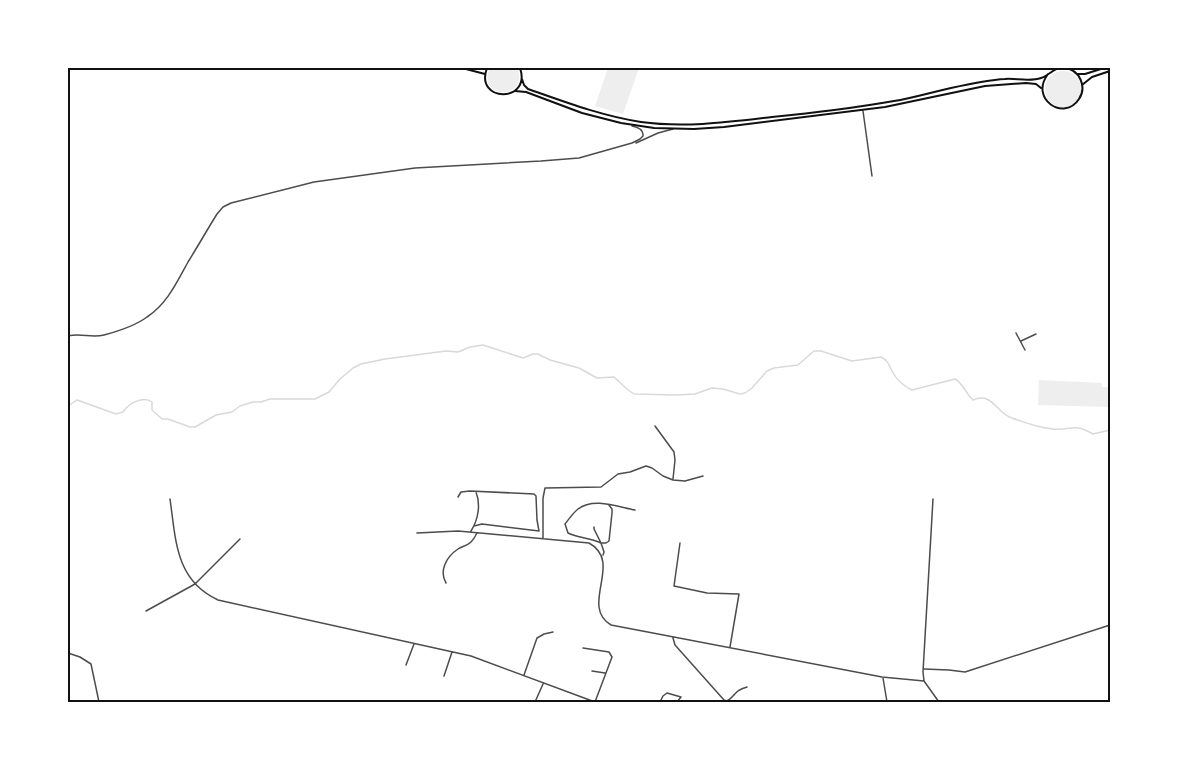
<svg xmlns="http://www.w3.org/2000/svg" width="1178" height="770" font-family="Spectral,serif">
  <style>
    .green { fill: #eee }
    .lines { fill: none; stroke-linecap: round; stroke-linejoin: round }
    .stream { stroke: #d9d9d9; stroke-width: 1.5 }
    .minor { stroke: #4c4c4c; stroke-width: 1.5 }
    .tertiary { stroke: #4c4c4c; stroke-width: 1.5 }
    .secondary { stroke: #111; stroke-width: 2 }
    .neatline { fill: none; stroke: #111; stroke-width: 2 }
  </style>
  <rect width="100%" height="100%" fill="#fff"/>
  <path class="green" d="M490,68H517C531,100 475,100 490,68Z
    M608,68H639L623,114L595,106Z
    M1045 89a18 18 0 1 1 36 0a18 18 0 1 1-36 0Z
    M1039,380L1102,383V387H1110V407L1038,405Z"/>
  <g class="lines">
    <path class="stream" d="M68,406L77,400L116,414L123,412C128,404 143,395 152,402V410L162,419H168L190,427H195L216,415L232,412L240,406L253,402H261L270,399H315L329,392L340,379L353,368L361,364L385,359L446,351L458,352L470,347L483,345L523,358L533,354H538L550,360L579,368L597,378L614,377L628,390L634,394L676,395L695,394L712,388L723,389L740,394L745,393L752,388L767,371L774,368L798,365L814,351H821L852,361L881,357C889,361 889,366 893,373C897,380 905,387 912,390L955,379C963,383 966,394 973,400C992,391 997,414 1012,418C1023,422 1042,428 1053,429C1072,431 1073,422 1093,434L1110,430"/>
    <path class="minor" d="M863,111L872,176
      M1016,333L1025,350
      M1021,341L1036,334
      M655,426L674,452L675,460L673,479
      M458,497L461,492L470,491L534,494L536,496L537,520L539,531L482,524L474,526
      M170,499C176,540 175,580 218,600L471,656L595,702L612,657L609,652L583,648
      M933,499L923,672L924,681L939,702
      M594,527V529L601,543H606L609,541L612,513V509L608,504
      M471,531C478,520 481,505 476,492
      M417,533L458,531L589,543C624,562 579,606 611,625L882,677L924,681
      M543,538V498L545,488L601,487L618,474L630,472L646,466L652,468L663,476L673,480L685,481L703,476
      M680,543L674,586L707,593L739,594L730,647
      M603,555L604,552L601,543C591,538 578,538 568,533L565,524C569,519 573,513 578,509C594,497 618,507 635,510
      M446,583C439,571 446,557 458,549C462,546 467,546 471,542C474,539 475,537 477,533
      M146,611L195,584L240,539
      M673,638L675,645L724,700L727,701C737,695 733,691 747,687
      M68,653L80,657L91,664L99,702
      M406,665L414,644
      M924,669L949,670L965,672L1110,625
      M592,671L605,673
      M524,675L537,638L544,634L553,632
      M444,676L452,652
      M883,678L887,702
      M535,702L543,684
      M660,702L663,696L667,693L681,697L677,702"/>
    <path class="tertiary" d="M636,143L658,133L673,129
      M68,336C80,333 92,338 104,335C119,331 135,326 147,317C167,304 177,282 188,262C198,246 207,230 217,214L223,207L231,203L314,182L415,168L541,161L579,158L632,143L640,139L643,136C644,129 637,127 632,126"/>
    <path class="secondary" d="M462,68L485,74
      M487,68C474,103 532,103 520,68
      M1078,74H1085L1104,68
      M522,79L524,85L528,89C565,102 602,116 641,122C685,128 729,122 772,117C813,113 854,108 894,101C913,98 932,92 951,88C969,84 987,80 1005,79C1016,78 1030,82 1041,78C1050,75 1055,66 1065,68C1080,70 1087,87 1079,99C1064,122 1029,99 1048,74
      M1082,85L1092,77L1110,71
      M515,91L526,92L582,113L621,123L654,128L694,129L724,127L885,107L985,86L1026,83L1036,84L1041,88"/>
  </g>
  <rect width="1178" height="770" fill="none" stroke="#ffffff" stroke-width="138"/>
  <rect x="69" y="69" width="1040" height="632" class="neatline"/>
</svg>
